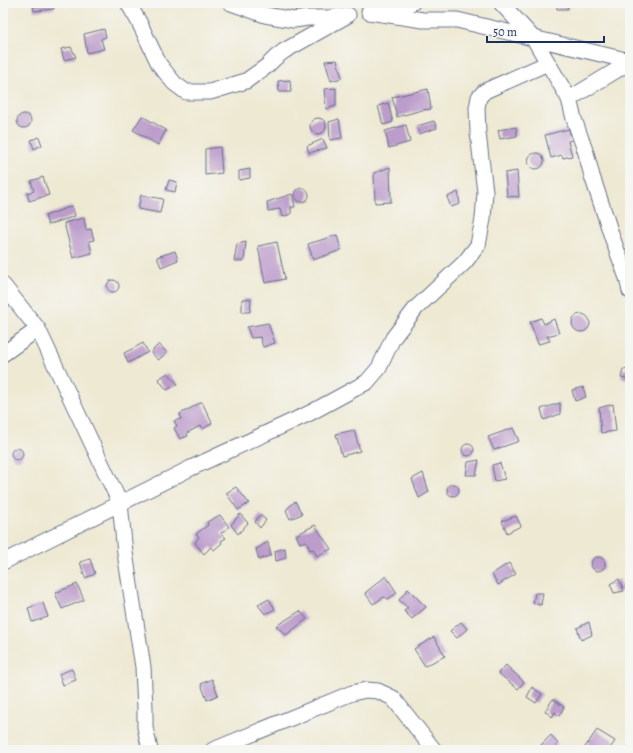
<svg xmlns="http://www.w3.org/2000/svg" width="633" height="753" font-family="Alegreya,serif">
  <style>
    .building { fill: #bc9ccb }
    .lines { fill: none; stroke-linecap: round; stroke-linejoin: round }
    .street-casing { stroke: #657087; stroke-width: 17 }
    .street { stroke: #fff; stroke-width: 15 }
  </style>
  <rect width="100%" height="100%" fill="#f6f6f2"/>
  <filter id="ink" filterUnits="userSpaceOnUse"><feTurbulence type="fractalNoise" baseFrequency=".025" numOctaves="2"/><feDisplacementMap in="SourceGraphic" scale="8" xChannelSelector="R" yChannelSelector="G"/><feConvolveMatrix kernelMatrix="1 2 1 2 8 2 1 2 1" color-interpolation-filters="sRGB"/></filter>
  <filter id="wash" filterUnits="userSpaceOnUse"><feTurbulence type="fractalNoise" baseFrequency=".012" numOctaves="4" result="noise"/><feDisplacementMap in="SourceGraphic" scale="16" xChannelSelector="R" yChannelSelector="G"/><feGaussianBlur stdDeviation="0.9" result="paint"/><feColorMatrix in="noise" values="0 0 0 0 0 0 0 0 0 0 0 0 0 0 0 0 0 1.4 0 .05"/><feComposite in="paint" operator="in"/></filter>
  <g filter="url(#wash)">
    <rect width="100%" height="100%" fill="#eee9d3"/>
    <g id="blocks">
      <path class="building" d="M33,3H53L54,9L34,11Z
        M557,3H567L568,9H557Z
        M104,29L106,37L101,39L104,49L87,53L84,34Z
        M71,47L76,57L64,60L61,49Z
        M337,60L342,78L331,81L325,61Z
        M290,80L291,92H279L278,81Z
        M336,88V106L326,109L324,89Z
        M428,89L431,109L422,110L397,117L392,97Z
        M388,103L393,122L383,125L378,106Z
        M17 121a7 7 0 1 1 14 0a7 7 0 1 1-14 0Z
        M142,116L166,130L158,145L133,130Z
        M310 126a8 8 0 1 1 16 0a8 8 0 1 1-16 0Z
        M339,119L342,138L330,140L329,122Z
        M434,121L437,128L419,134L417,126Z
        M406,125L410,142L389,148L385,131Z
        M516,127L517,136L500,139L498,130Z
        M569,129L572,140L568,141L572,156L563,158L562,155L551,158L545,135Z
        M39,137L42,145L34,149L31,140Z
        M323,139L327,148L309,153L307,146Z
        M220,147L222,173L205,175V149Z
        M528 161a8 8 0 1 1 16 0a8 8 0 1 1-16 0Z
        M390,167L391,202L375,203L374,173Z
        M250,169V178L239,180V171Z
        M517,171L519,197L507,196L505,173Z
        M43,177L49,195L29,201L27,193L34,191L31,181Z
        M169,180L177,182L175,192L166,190Z
        M295 195a7 7 0 1 1 14 0a7 7 0 1 1-14 0Z
        M458,192L460,204L451,207L447,197Z
        M292,194L295,207H291V214L282,217L280,209L268,211L267,202Z
        M141,195L163,199L160,213L138,209Z
        M72,206L75,216L48,225L45,216Z
        M84,218L86,230L91,229L94,240L89,241L92,253L73,258L64,223Z
        M337,235L341,250L313,260L308,244Z
        M246,242L244,261H234L237,244Z
        M277,242L285,279L265,283L258,246Z
        M175,251L178,260L161,267L157,257Z
        M107 286a6 6 0 1 1 12 0a6 6 0 1 1-12 0Z
        M242,299H251L250,312H242Z
        M572 323a9 9 0 1 1 18 0a9 9 0 1 1-18 0Z
        M541,318L544,324L554,319L559,333L547,336L550,341L538,344L530,322Z
        M268,323L275,343L263,347L260,337L251,338L247,327Z
        M143,343L148,352L128,363L124,353L134,348Z
        M159,344L167,353L158,360L151,352Z
        M623,369L630,370V380L621,378Z
        M168,373L178,384L167,390L158,379Z
        M583,387L586,397L575,401L572,390Z
        M202,402L212,423L203,429L200,426L187,433L188,436L180,439L174,428L177,426L174,421L181,419L180,414Z
        M560,403V414L544,420L541,409Z
        M613,404L616,431L601,433L599,408Z
        M513,428L519,441L494,450L488,437Z
        M354,430L360,451L342,456L336,434Z
        M462 450a6 6 0 1 1 12 0a6 6 0 1 1-12 0Z
        M11 454a6 6 0 1 1 12 0a6 6 0 1 1-12 0Z
        M479,460L476,475H466L468,462Z
        M500,463L505,479L495,481L492,465Z
        M423,473L429,492L419,498L412,479Z
        M447 490a6 6 0 1 1 12 0a6 6 0 1 1-12 0Z
        M236,487L249,503L238,510L226,493Z
        M295,501L302,514L290,519L286,510Z
        M240,514L248,523L238,534L231,525Z
        M220,515L229,527L221,533L226,538L221,541L222,543L214,550L211,547L204,554L195,543L199,537L196,534L208,525L207,522Z
        M260,515L266,520L260,528L255,522Z
        M516,516L521,526L507,533L502,521Z
        M315,525L331,549L317,556L313,549L310,550L306,541L300,543L296,535Z
        M268,542L271,555L259,560L256,549Z
        M285,548L286,558L276,561L275,551Z
        M591 564a7 7 0 1 1 14 0a7 7 0 1 1-14 0Z
        M90,559L95,574L85,578L80,562Z
        M509,563L516,574L498,585L492,574Z
        M386,576L397,593L388,599L384,597L373,604L365,593Z
        M619,579L624,591L614,593L610,584Z
        M77,584L84,600L62,609L55,593Z
        M408,589L426,607L412,619L404,611L408,608L399,600Z
        M535,593H543L541,605L533,603Z
        M269,599L275,609L265,614L258,605Z
        M43,603L48,617L32,622L28,608Z
        M300,611L307,619L286,635L276,626Z
        M461,622L467,629L457,638L450,631Z
        M589,622L592,635L581,640L577,628Z
        M434,637L445,656L425,666L414,649Z
        M506,665L524,682L518,689L498,673Z
        M72,669L76,680L63,685L59,674Z
        M212,679L218,695L207,700L201,684Z
        M532,687L542,694L536,703L527,697Z
        M553,699L564,707L559,716L555,712L552,717L545,711Z
        M597,730L615,741L609,750H583Z
        M551,735L558,744L553,750H536Z"/>
    </g>
  </g>
  <g filter="url(#ink)">
    <use href="#blocks" fill-opacity="0" stroke="#657087" stroke-width="1"/>
    <g class="lines">
      <defs>
        <path id="street" d="M128,3L139,22L159,64L174,83L186,92H210L246,81L267,66L275,58L284,51L348,15
          M231,3L265,15L294,20L308,18H329L340,16
          M501,3L534,39L569,99L574,119L586,153L592,176L605,215L612,237L627,278L630,291
          M378,10L412,3
          M369,12L423,20H457L630,61
          M569,99L630,62
          M3,285L38,329L120,503L125,553L143,667L145,708V727L150,750
          M3,354L38,329
          M3,562L191,468L310,413L367,382L379,368L393,338L416,308L465,262L478,245L483,219L485,192L478,133L477,108L479,97L485,91L548,63
          M213,750L352,693L366,690L378,691L393,698L434,750"/>
      </defs>
      <use href="#street" class="street-casing"/>
      <use href="#street" class="street"/>
    </g>
  </g>
  <rect width="633" height="753" fill="none" stroke="#f6f6f2" stroke-width="16"/>
  <path d="M487 36v6h117v-6" fill="none" stroke="#1b2f5e" stroke-width="2"/>
  <text x="493" y="36" font-size="12" fill="#1b2f5e" stroke="#f6f6f2" stroke-width="3" paint-order="stroke">50 m</text>
</svg>
